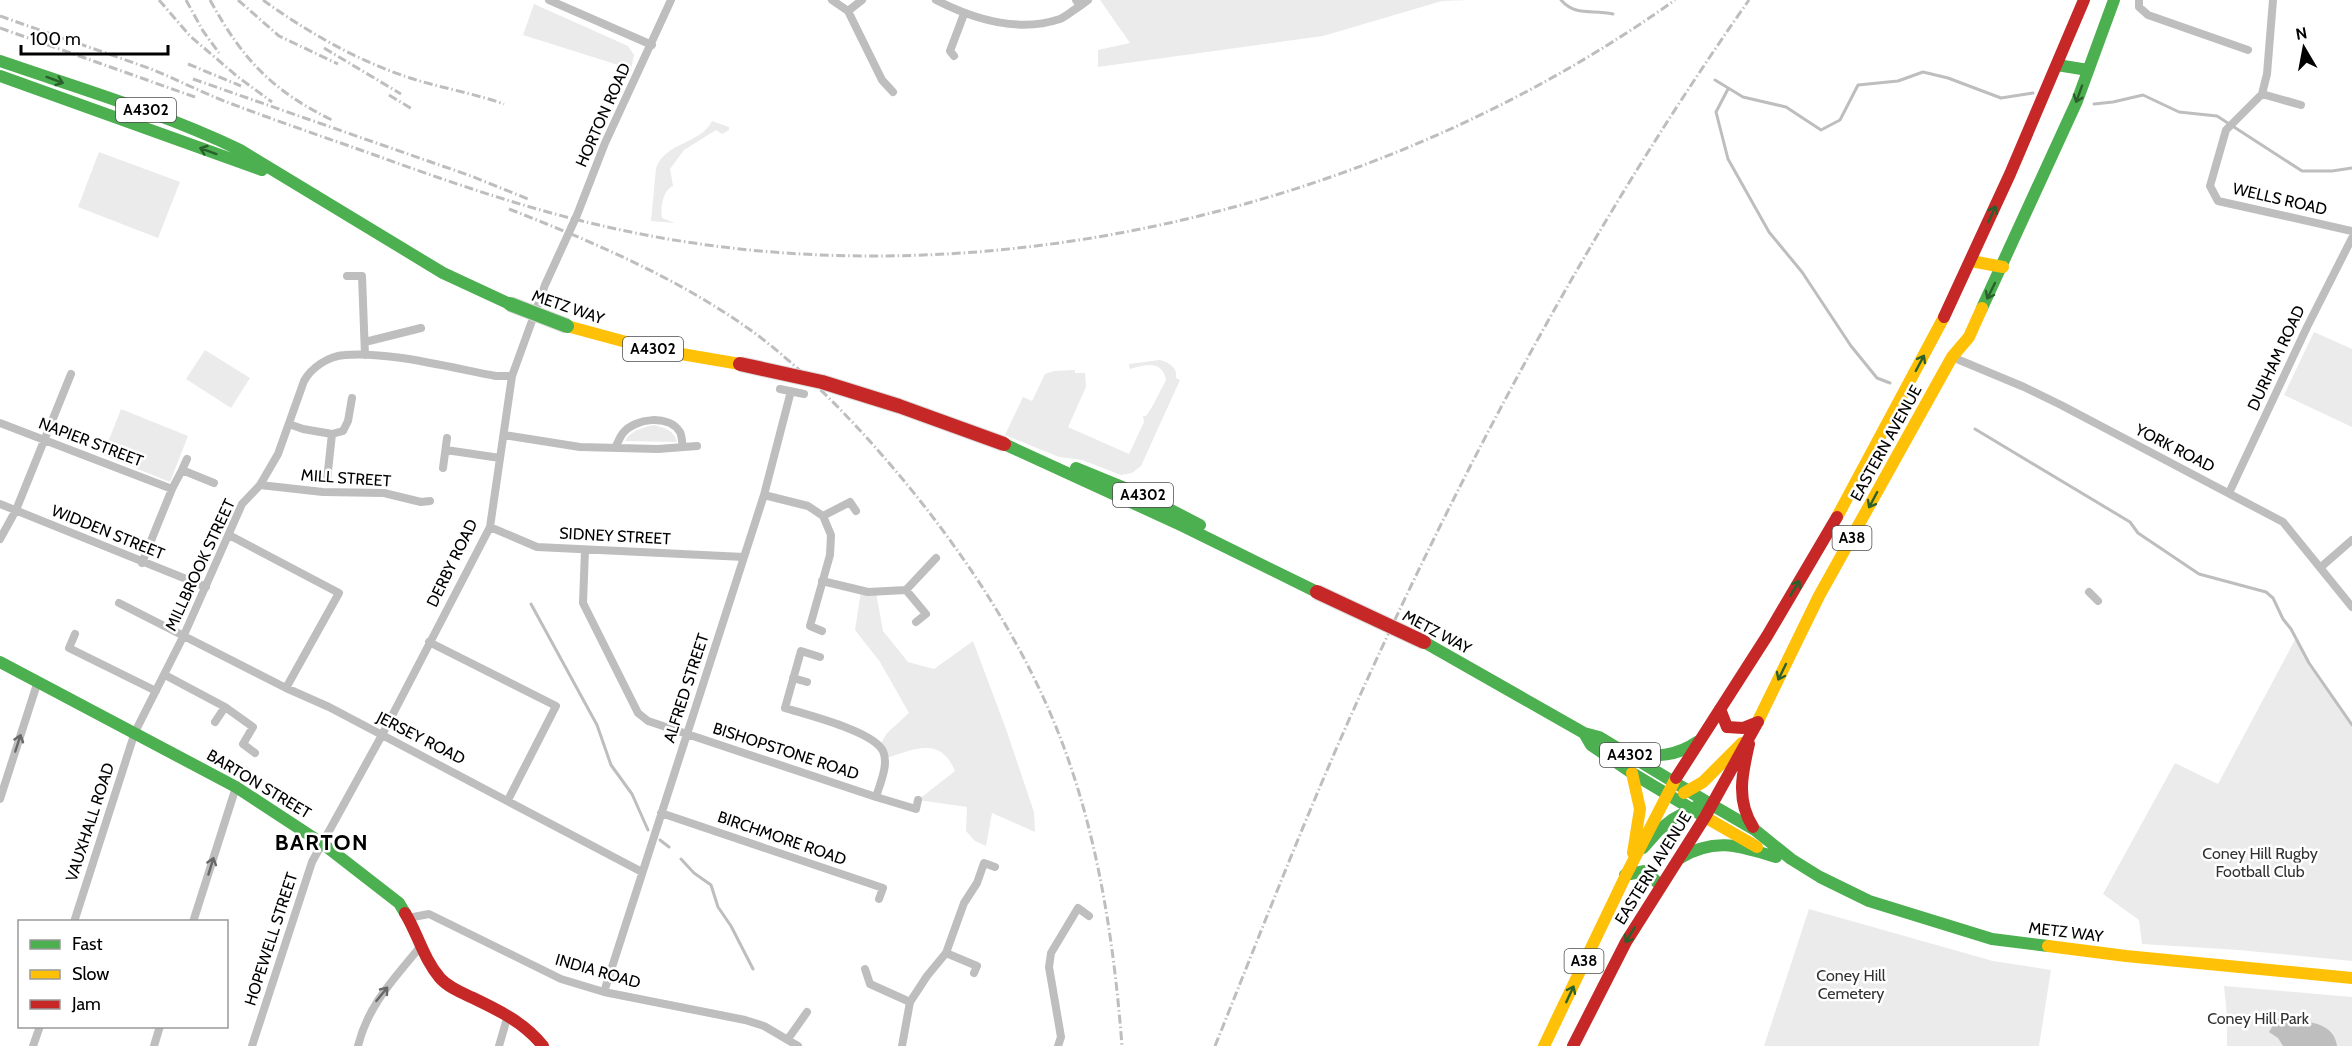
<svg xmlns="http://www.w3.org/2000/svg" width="2352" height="1046" font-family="Cabin,sans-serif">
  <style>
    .green { fill: #ebebeb }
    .water { fill: #bebebe }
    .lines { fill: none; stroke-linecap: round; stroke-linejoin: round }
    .stream { stroke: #bebebe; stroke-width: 3 }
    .street { stroke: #bebebe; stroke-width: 8 }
    .fast { stroke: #4caf50; stroke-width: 12 }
    .slow { stroke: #ffc107; stroke-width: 12 }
    .jam { stroke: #c62828; stroke-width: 12 }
    .rail { stroke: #bebebe; stroke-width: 3; stroke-dasharray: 9 3 1.5 3; stroke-linecap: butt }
    .fast-bridge-casing { stroke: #dbdbdb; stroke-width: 16; stroke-linecap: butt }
    .jam-bridge-casing { stroke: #dbdbdb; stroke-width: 16; stroke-linecap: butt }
    .fast-bridge { stroke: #4caf50; stroke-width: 14 }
    .jam-bridge { stroke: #c62828; stroke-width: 14 }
    .oneway { stroke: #2a602c }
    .oneway2 { stroke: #686868 }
    .labels { text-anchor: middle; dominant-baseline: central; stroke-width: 5; stroke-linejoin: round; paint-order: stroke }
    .shield { fill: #fff; stroke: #4c4c4c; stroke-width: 1.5 }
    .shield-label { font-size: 15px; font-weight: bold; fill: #000 }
    .street-label { font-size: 16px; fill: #000; stroke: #fff }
    .park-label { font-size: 16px; fill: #323232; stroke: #fff }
    .district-label { font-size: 22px; font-weight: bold; letter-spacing: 1.5px; fill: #000; stroke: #fff }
  </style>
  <rect width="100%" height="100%" fill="#fff"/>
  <path class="green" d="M1100,0H1468L1442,1L1323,36L1098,67V50L1130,43Z
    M534,4L628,46L634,55L631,69L523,35Z
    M712,121L729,127V130L722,134L716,130L684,150L670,169L673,186C663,190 660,208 662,218L675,223L651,221L656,168C666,141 700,145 712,121Z
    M99,152L180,182L158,238L78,207Z
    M2314,332L2352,349V427L2284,395Z
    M205,350L250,378L231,408L186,379Z
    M1160,360C1170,363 1178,368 1176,378L1180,380L1141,466L1132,473L1121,475L1082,460L1059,457L1005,435L1023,397L1032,401L1045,374L1054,371L1075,370V373H1085L1086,387L1068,427L1129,454L1144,422L1143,416H1146L1152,407L1166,380C1162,359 1145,365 1130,369L1129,364Z
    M121,409L188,436L170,482L103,455Z
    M654,425C665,428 674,430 677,442L625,441C631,430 642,428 654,425Z
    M861,591L876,592L883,631L908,662L934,669L973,641L1006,729L1034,812L1035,832L992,813L986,846L975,841L966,831L967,807L918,800L955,771C940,735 913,750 884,759L879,747L887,733L909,713L880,662L855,630Z
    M2296,638L2309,663L2352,725V961L2239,950L2142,944L2139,920L2103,894L2175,763L2218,784Z
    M1809,909L1993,961L2051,970L2039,1046H1764Z
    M2224,986L2352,997V1046H2227V1016Z"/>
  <path class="water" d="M2277,1018C2297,1022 2334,1018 2337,1046H2283L2278,1038L2269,1032Z"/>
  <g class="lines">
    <path class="stream" d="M1561,0C1576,17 1592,9 1613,14
      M1715,80L1743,97L1786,107L1821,130L1840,120L1858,85L1898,81L1923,72L1948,78L2001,98L2033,93
      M1728,89L1716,112L1728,159L1769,232L1802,272L1851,346L1877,378L1890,383
      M2094,104L2113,102L2143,95L2179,112L2217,116L2302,171H2332L2352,168
      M1975,429L2130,522L2138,533L2199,574L2266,592L2273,598L2283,619L2291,629L2309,663L2352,725
      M531,604L597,725L611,765L632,794L648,830
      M660,840L669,847
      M681,859L694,873L711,885L718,907L731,926L753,969"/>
    <path class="street" d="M549,0L652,45
      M832,0L848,11L882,80L893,92
      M936,0C973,19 1018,33 1060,19C1067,16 1073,10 1080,6L1076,0
      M2139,0V7L2148,15L2248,50
      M1080,6L1088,0
      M848,11L862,0
      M954,56L950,51L964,14
      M2262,94L2267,74L2273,0
      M2301,105L2262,94L2226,130L2210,186L2218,201L2352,231
      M347,276H362L365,355
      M365,342L421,328
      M1952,357L2024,387L2061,405L2283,522L2352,607
      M780,389L804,394
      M0,423L172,489
      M289,424L303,429L332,434
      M504,435L580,447L658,449L697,446
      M616,446C618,442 620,437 623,433C635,418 669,414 680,432C682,436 682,443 683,447
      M446,450L500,458
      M187,459L182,470L214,483
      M443,468L447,438
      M327,480L332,434L343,431L348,421L352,398
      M260,485L323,492L384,493L421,502L430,501
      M2229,493L2307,327L2352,238
      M764,495L808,506L823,516L831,535L830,555L810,626L822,631
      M0,504L206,587
      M823,516L850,502L856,511
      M490,527L537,547L744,557
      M229,535L339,593L286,688
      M0,539L16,510L71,374
      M585,550L583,603L638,713L648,721L876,797
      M142,563L172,489L182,470
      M2321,567L2352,540
      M822,581L868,592L906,590L936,558
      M906,590L926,614L916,622
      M2089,592L2098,601
      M119,603L286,688L329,707L642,872
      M75,634L69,648L156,691
      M429,642L556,706L508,800
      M820,657L801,651L785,708C807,715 873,731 883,751C889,765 880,783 876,797L916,809L918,800
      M165,675L225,707L253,727L243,744L255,753
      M793,678L807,682
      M215,722L225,707
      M0,799L38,681
      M661,813L883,888L879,899
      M408,918L429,914L561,979L604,992L745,1020L764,1026L798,1046
      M74,922L135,732L184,635L242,504L260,485L278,454L304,381C311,368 328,356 345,355C387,351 452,368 496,376H512
      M193,922L236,787
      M946,953L977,966L974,973
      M865,969L870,984L910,1002
      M604,992L764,495L791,391
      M788,1039L807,1012
      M33,1046L40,1026
      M154,1046L160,1026
      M252,1046L312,862L382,735L490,527L512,376L545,285L577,215L605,143L671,0
      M358,1046C368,1005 394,979 420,947
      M499,1046L508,1015
      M902,1046L910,1002L927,976L946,953L964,903L977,883L984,863L995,867
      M1058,1046L1061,1037L1049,967L1051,953L1078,908L1089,916"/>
    <path class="fast" d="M0,61C81,89 163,113 240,150L443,273L510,304
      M2057,65L2088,70
      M0,76L262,170
      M1982,308L2077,101L2114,0
      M1004,444L1183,526L1317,592
      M1076,468L1142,495L1200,525
      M1424,642L1584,733L1599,737L1712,805
      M0,662L236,787L323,844L399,903L405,913
      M1584,733L1591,745L1632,773L1705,817
      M1633,754C1657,757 1677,756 1697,742
      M1643,848L1659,830L1673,819L1699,805H1712L1755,830L1791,859L1820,877L1869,901L1992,939L2048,946
      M1680,858C1716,837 1739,846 1776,857
      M1625,875L1645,871L1660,885"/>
    <path class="slow" d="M1971,261L2003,267
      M567,326L652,349L740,364
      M1837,517L1944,317
      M1756,725L1819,596L1952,357L1969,337L1982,308
      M1632,773L1640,809L1633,853
      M1684,793L1703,782L1742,743
      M1705,817L1757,847
      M2048,946L2126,956L2352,978
      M1544,1046L1627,873L1676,778"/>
    <path class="jam" d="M1944,317L2010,174L2084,0
      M1720,709L1727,727L1743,728L1758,722
      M1749,744C1742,774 1736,800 1753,827
      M1676,778L1767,636L1837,517
      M405,913C418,934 423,958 440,978C448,987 460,992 471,997C498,1010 524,1022 543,1046
      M1573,1046L1626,942L1705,817L1756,725"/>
    <path class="rail" d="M159,0L190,36L238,77L272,102
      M186,0L203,31L219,53
      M210,0C243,60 272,91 334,121
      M238,0L279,36L338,64
      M263,0C307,32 358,61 410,78C441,88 473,93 504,104
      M0,16C50,34 101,51 151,69C178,80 205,94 232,104C282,123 333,140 383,158C458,185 534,211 612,228C971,308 1378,212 1675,0
      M0,28L195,97
      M324,48L401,94
      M188,64L241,86
      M193,79L471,176L528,199
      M389,95L412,109
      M509,209C596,243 685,281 760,337C814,379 861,429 905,482C968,559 1024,644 1060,737C1098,835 1114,942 1122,1046
      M1215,1046C1263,927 1309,807 1362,691C1471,451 1597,216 1749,0"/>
    <defs>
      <path id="fast-bridge" d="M510,304L567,326"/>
      <path id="jam-bridge" d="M740,364L822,382L899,406L1004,444
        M1317,592L1424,642"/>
    </defs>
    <use href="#fast-bridge" class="fast-bridge-casing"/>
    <use href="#jam-bridge" class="jam-bridge-casing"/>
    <use href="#fast-bridge" class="fast-bridge"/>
    <use href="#jam-bridge" class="jam-bridge"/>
  </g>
  <defs><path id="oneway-shaft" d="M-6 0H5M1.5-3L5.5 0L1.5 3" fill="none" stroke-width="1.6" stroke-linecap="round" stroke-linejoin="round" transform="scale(1.5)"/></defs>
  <g class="oneway">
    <use href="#oneway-shaft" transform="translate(55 80) rotate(20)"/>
    <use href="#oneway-shaft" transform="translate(2079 94) rotate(110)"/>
    <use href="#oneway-shaft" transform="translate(208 151) rotate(-160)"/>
    <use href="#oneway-shaft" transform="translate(1992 214) rotate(-66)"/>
    <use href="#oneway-shaft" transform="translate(1991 291) rotate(116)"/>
    <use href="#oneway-shaft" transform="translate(1920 363) rotate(-62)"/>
    <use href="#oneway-shaft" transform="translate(1873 500) rotate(118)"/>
    <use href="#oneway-shaft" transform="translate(1795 588) rotate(-59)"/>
    <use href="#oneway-shaft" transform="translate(1782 672) rotate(116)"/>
    <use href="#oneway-shaft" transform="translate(1630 935) rotate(121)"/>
    <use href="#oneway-shaft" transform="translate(1570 994) rotate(-65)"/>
  </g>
  <g class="oneway2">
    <use href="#oneway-shaft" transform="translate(18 743) rotate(-72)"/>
    <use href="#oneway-shaft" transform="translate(211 866) rotate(-73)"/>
    <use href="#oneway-shaft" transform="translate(382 994) rotate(-51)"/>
  </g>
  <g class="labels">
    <g class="shield">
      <rect x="116" y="98" width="60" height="24" rx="4.5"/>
      <rect x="623" y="337" width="60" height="24" rx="4.5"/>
      <rect x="1113" y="483" width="60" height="24" rx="4.5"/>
      <rect x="1832.5" y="526" width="39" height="24" rx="4.5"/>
      <rect x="1600" y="743" width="60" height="24" rx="4.5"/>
      <rect x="1564.5" y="949" width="39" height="24" rx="4.5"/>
    </g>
    <g class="shield-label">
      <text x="146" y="110">A4302</text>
      <text x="653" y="349">A4302</text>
      <text x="1143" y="495">A4302</text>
      <text x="1852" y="538">A38</text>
      <text x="1630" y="755">A4302</text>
      <text x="1584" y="961">A38</text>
    </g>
    <g class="street-label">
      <text transform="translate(603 115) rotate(-66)">HORTON ROAD</text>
      <text transform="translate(2280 199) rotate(13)">WELLS ROAD</text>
      <text transform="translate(568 307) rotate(19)">METZ WAY</text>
      <text transform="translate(2276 358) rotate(-65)">DURHAM ROAD</text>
      <text transform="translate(91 442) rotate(21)">NAPIER STREET</text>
      <text transform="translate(1886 443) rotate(-61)">EASTERN AVENUE</text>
      <text transform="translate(2175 448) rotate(27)">YORK ROAD</text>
      <text transform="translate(346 478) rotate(4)">MILL STREET</text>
      <text transform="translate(108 532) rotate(22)">WIDDEN STREET</text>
      <text transform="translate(615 536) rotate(3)">SIDNEY STREET</text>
      <text transform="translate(452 563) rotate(-64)">DERBY ROAD</text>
      <text transform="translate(200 565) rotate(-65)">MILLBROOK STREET</text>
      <text transform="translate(1437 632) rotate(28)">METZ WAY</text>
      <text transform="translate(686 688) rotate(-72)">ALFRED STREET</text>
      <text transform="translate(421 738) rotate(27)">JERSEY ROAD</text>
      <text transform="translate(786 751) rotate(18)">BISHOPSTONE ROAD</text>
      <text transform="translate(259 784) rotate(31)">BARTON STREET</text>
      <text transform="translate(90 822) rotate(-72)">VAUXHALL ROAD</text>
      <text transform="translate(782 838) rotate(19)">BIRCHMORE ROAD</text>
      <text transform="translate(1653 868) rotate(-58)">EASTERN AVENUE</text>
      <text transform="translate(2066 932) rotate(7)">METZ WAY</text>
      <text transform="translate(271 939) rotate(-72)">HOPEWELL STREET</text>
      <text transform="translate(598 971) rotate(16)">INDIA ROAD</text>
    </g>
    <g class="park-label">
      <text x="2260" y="853">Coney Hill Rugby<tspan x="2260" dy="18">Football Club</tspan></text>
      <text x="1851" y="975">Coney Hill<tspan x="1851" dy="18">Cemetery</tspan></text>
      <text x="2258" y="1018">Coney Hill Park</text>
    </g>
    <g class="district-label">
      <text x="322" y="842">BARTON</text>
    </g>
  </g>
  <rect x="18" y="920" width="210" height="108" fill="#ffffff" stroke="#999999" stroke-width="1.5"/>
  <rect x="30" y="940" width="30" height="9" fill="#4caf50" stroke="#999999" stroke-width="1.5"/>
  <text x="72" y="950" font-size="18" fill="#000000">Fast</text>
  <rect x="30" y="970" width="30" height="9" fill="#ffc107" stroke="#999999" stroke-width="1.5"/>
  <text x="72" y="980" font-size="18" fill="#000000">Slow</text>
  <rect x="30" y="1000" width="30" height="9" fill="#c62828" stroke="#999999" stroke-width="1.5"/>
  <text x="72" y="1010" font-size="18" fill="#000000">Jam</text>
  <g transform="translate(2304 48) rotate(350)" stroke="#ffffff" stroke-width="4.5" paint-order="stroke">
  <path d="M0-4.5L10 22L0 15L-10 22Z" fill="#000000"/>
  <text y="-9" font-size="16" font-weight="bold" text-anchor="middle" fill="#000000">N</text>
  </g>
  <path d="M21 45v9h147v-9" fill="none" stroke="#000000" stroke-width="3"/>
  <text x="30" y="45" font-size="18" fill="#000000" stroke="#ffffff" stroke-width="4.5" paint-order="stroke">100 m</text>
</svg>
